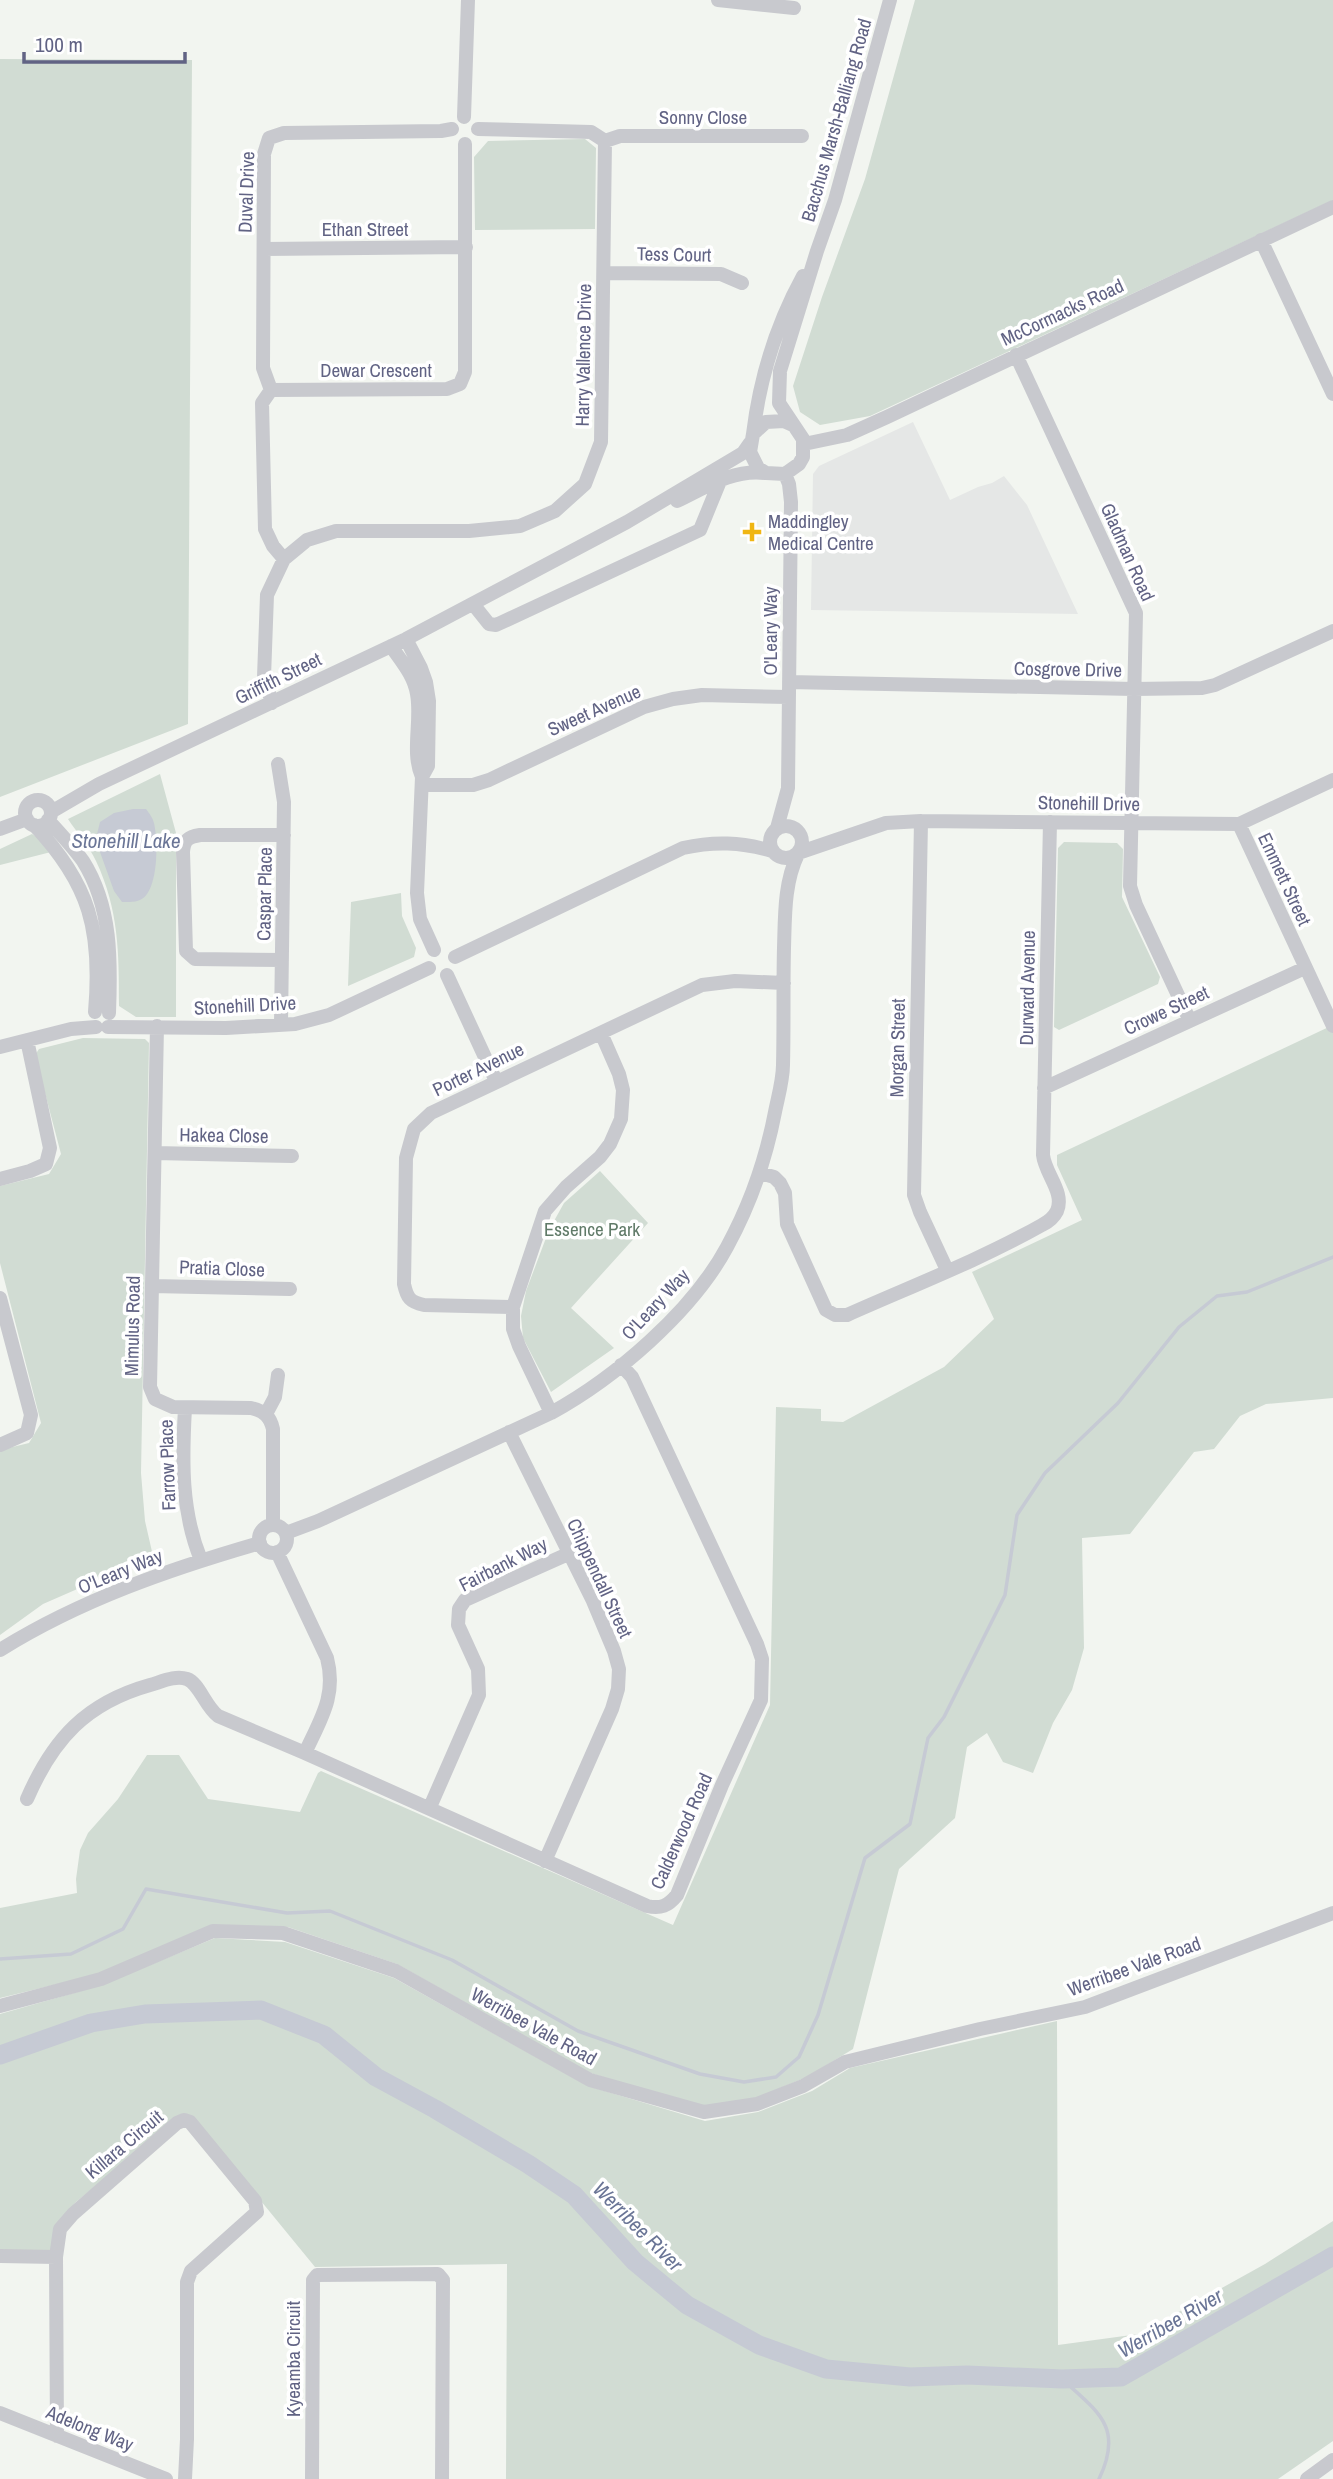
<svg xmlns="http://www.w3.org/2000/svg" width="1333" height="2479" font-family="'Archivo Narrow',sans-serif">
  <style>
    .built { fill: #e5e7e6 }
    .green { fill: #d1dcd3 }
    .water { fill: #c6cad4 }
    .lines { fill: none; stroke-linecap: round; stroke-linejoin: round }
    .stream { stroke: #c6cad4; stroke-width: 3.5 }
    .river { stroke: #c6cad4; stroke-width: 19 }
    .minor { stroke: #c8c9ce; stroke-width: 14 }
    .poi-dot { fill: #f0b614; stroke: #fff; stroke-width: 2.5 }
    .labels { text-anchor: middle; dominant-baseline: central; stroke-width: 7; stroke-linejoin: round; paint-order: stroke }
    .street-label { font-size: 19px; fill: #616384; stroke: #fff }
    .poi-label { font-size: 19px; fill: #616384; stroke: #fff; text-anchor: start }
    .park-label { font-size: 19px; fill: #607a68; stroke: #fff }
    .water-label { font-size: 21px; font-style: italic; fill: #6a7596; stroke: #fff }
  </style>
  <rect width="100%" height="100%" fill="#f2f5f0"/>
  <path class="built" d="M913,422L950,500L978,487L992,483L1004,476L1027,505L1078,614L811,610L813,474L819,466Z"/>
  <path class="green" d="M915,0H1333V200L870,416L820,425L800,412L793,386L822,297L865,179Z
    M0,59L192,60L188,724L0,797Z
    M585,139L596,148L595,229L475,230L474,157L488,141Z
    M160,774L176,833V1017H136L119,1006C119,953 119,910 96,861C89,846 77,833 68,819Z
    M32,834L41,840L51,852L0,865V849Z
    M1064,842L1117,843L1123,849L1122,897L1160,977L1158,984L1059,1030L1054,1027L1058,848Z
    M401,893L402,916L416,948L414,957L348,986L351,902Z
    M1333,1025V1398L1266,1404L1240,1416L1214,1449L1194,1452L1130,1534L1082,1538L1084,1648L1072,1690L1053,1723L1033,1773L1003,1762L987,1733L967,1747L955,1818L899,1869L853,2049L807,2077L756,2098L705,2108L590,2073L397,1964L288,1927L214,1925L99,1974L0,1998V1908L77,1893L76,1879L80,1850L88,1833L118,1799L147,1755H179L208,1799L300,1812L318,1773L321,1771L673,1925L770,1705L776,1407L821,1409V1421L843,1422L944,1367L994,1319L972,1272L1082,1220L1057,1165V1155Z
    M83,1038L145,1039L149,1043L141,1473L145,1521L153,1556L43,1604L0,1635V1450L29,1443L41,1423L0,1263V1186L49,1174L61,1154L35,1055L39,1049Z
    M600,1171L648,1223L571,1308L614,1348L551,1392L523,1338L521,1316L526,1291L549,1230L564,1203Z
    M215,1938L285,1942L394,1978L588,2086L705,2121L758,2112L812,2091L850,2068L1057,2021L1058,2345L1139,2334L1265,2264L1333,2221V2441L1278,2479H506L507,2264L315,2267L193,2118H178L76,2202L54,2227L52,2252L0,2254V2014L102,1985Z"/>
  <path class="water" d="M133,809H146C149,813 153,818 154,823C158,841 158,879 147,894C141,903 131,902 122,902L114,891L100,852L96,838L100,822L114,813Z"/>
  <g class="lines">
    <path class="stream" d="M0,1959L71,1954L123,1929L146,1889L287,1913L330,1911L452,1960L578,2031L700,2074L744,2082L776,2077L799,2057L818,2015L865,1858L910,1824L928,1738L944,1717L1005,1595L1017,1515L1045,1473L1118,1403L1179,1327L1217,1296L1247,1292L1333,1257
      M1062,2379C1098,2412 1124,2427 1099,2479"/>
    <path class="river" d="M0,2055L91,2023L145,2014L261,2010L324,2035L376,2077L435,2109L528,2164L574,2195L635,2262L687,2305L759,2345L826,2369L910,2377L967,2375L1062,2379L1121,2377L1333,2256"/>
    <path class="minor" d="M718,0L794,8
      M464,117L468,0
      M605,141L620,136H802
      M1261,240L1333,394
      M264,249L466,247
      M604,273L721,274L742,283
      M1016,355L1136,613L1130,886L1136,905L1190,1021
      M271,390L263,368L264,154L269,138L284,133L441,131L452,129
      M271,390L447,389L460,384L465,372V144
      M271,390L262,403L265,529L273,546L284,559
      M793,425L784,421L766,422L753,434L750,452L758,468L766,473L785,474L799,464L803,457V439L779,403L780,371L817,251L835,200L890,0
      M753,434C760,377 775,327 803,276
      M804,444L847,435L887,417L1333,207
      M677,501C706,487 733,469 765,473
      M473,604L489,624L496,625L700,530L720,481
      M406,639L421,668L426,682L429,701L428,766L422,777L417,893L420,919L434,950
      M391,646C401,661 414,675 417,694C422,721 411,752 422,777
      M789,682L1134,689L1202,688L1215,685L1333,631
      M272,703L264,677L267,595L284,559L307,540L336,531H469L520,526L555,511L585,484L601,442L605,141L591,132L478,129
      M278,764L284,802L281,1024
      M422,785H473L489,780L644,707L673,699L702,695L788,697
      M25 813a13 13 0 1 1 26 0a13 13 0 1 1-26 0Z
      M51,812L99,784L406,639L627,522L733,459L743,453L750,443
      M48,820C60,833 73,847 83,861C112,907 111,961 109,1013
      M921,821L914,1195L920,1212L947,1270
      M1239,824L1333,1026
      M34,825C90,884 102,931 95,1012
      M770 842a16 16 0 1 1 32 0a16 16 0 1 1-32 0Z
      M777,828L788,788L791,502L789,484L785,474
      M0,829L27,819
      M798,853L886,823L921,821L1239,824L1333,780
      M455,957L683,848C714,841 741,842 772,851
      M282,960L195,959L186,951L183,852C184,840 188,837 200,835H284
      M447,975L496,1081
      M157,1026L150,1387L155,1399L173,1407L251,1408C264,1411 270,1416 273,1429V1525
      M108,1027L226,1028L295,1024L329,1015L429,968
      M0,1047L71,1029L96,1027
      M1044,1088L1305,968
      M155,1153L292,1156
      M760,1173L774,1177L780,1183L785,1193L787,1224L826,1310L835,1315H847C912,1286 980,1260 1042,1225C1048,1222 1054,1217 1057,1211C1065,1192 1045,1174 1043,1155L1050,822
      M0,1179L30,1171L46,1164L50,1148L27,1040
      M152,1286L290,1289
      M0,1298L31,1415L27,1433L0,1445
      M513,1307L424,1305C410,1302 407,1298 404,1284L406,1158L414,1129L431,1113L702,985L735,981L784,983
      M185,1408C182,1461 181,1511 201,1560
      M551,1413L519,1346L513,1329V1307L545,1211L566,1187L600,1157L610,1144L621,1119L623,1090L619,1074L601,1033
      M266,1414L275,1397L278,1375
      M509,1432L593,1601L614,1651L619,1669L618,1689L612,1709L545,1861
      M259 1539a14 14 0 1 1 28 0a14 14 0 1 1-28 0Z
      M286,1533L318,1521L551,1413C615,1378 692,1312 727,1247C750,1205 766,1159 775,1112C778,1097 783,1080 783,1065C784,1026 783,987 784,948C785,916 784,883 798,854
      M277,1552L327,1658C337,1696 320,1720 305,1753L647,1906C661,1909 668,1906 677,1895L722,1785L761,1700L762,1659L757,1644L632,1377L621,1365
      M0,1650C80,1600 170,1569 260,1543
      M27,1799C53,1739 86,1703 150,1685C161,1682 175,1675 187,1679C199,1683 205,1706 218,1716L305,1753
      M430,1807L479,1695L478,1669L458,1625L459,1609L465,1600L568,1554
      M0,2006L101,1979L213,1931L283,1933L396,1971L590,2080L704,2112L757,2104L803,2086L845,2062L980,2029L1085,2007L1333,1913
      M0,2256L56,2257
      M0,2413L166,2479
      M57,2436L56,2257L60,2229L73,2214L177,2123L184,2120L190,2122L255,2201L257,2212L191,2271L187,2282V2439L185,2479
      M312,2479L313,2280L317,2275L438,2274L443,2280L442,2479
      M1307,2479L1333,2460"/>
  </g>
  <path class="poi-dot" d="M748.5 521.5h7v7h7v7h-7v7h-7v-7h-7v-7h7z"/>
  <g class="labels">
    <g class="street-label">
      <text x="703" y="117">Sonny Close</text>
      <text transform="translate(836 120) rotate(-74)">Bacchus Marsh-Balliang Road</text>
      <text transform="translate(246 192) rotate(-88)">Duval Drive</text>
      <text x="365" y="229">Ethan Street</text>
      <text transform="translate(674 254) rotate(1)">Tess Court</text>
      <text transform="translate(1062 312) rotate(-25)">McCormacks Road</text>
      <text transform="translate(583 355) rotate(-89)">Harry Vallence Drive</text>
      <text x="376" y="370">Dewar Crescent</text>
      <text transform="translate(1128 552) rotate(66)">Gladman Road</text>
      <text transform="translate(770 631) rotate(-90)">O'Leary Way</text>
      <text transform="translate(1068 669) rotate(1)">Cosgrove Drive</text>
      <text transform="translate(278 678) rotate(-26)">Griffith Street</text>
      <text transform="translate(594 710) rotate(-24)">Sweet Avenue</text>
      <text transform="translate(1089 803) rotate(1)">Stonehill Drive</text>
      <text transform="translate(1285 879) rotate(65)">Emmett Street</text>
      <text transform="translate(264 894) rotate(-89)">Caspar Place</text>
      <text transform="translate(1027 988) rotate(-89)">Durward Avenue</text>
      <text transform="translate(245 1005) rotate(-3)">Stonehill Drive</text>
      <text transform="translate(1166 1010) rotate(-25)">Crowe Street</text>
      <text transform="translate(897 1048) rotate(-89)">Morgan Street</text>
      <text transform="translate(478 1069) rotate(-26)">Porter Avenue</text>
      <text transform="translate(224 1135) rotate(1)">Hakea Close</text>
      <text transform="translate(222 1268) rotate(2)">Pratia Close</text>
      <text transform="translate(655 1304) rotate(-47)">O'Leary Way</text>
      <text transform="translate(132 1326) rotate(-89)">Mimulus Road</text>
      <text transform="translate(167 1465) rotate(-92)">Farrow Place</text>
      <text transform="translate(503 1564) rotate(-27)">Fairbank Way</text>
      <text transform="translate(120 1571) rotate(-22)">O'Leary Way</text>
      <text transform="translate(600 1578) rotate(65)">Chippendall Street</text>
      <text transform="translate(681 1831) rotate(-66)">Calderwood Road</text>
      <text transform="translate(1134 1966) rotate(-20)">Werribee Vale Road</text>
      <text transform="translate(534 2026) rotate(29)">Werribee Vale Road</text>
      <text transform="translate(124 2144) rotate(-40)">Killara Circuit</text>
      <text transform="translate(293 2359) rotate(-90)">Kyeamba Circuit</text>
      <text transform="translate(90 2428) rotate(22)">Adelong Way</text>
    </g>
    <g class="poi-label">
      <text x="768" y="521">Maddingley<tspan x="768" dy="22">Medical Centre</tspan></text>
    </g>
    <g class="park-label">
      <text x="592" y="1229">Essence Park</text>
    </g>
    <g class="water-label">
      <text x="126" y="840">Stonehill Lake</text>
      <text transform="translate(638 2226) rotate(45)">Werribee River</text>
      <text transform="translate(1170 2323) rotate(-30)">Werribee River</text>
    </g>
  </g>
  <path d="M24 52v10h161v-10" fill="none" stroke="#616384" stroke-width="3.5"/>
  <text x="35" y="52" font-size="21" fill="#616384" stroke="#ffffff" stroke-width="5" paint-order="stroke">100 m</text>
</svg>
